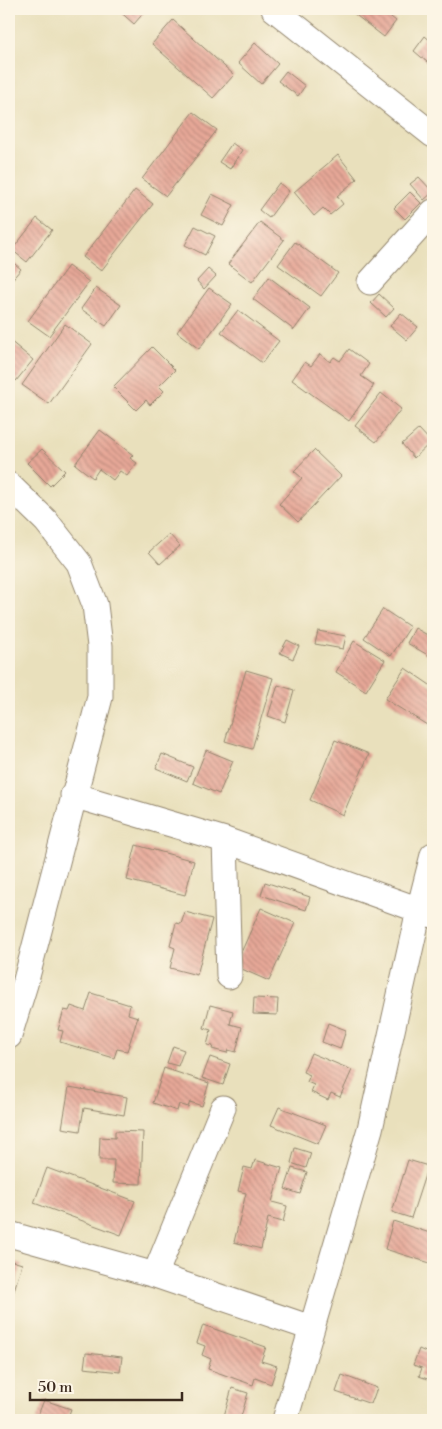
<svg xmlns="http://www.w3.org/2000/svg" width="442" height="1429" font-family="'Libre Bodoni',serif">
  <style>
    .building { fill: url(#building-back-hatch) }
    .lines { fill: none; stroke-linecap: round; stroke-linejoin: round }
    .minor-casing { stroke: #92856d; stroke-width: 27 }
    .minor { stroke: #fff; stroke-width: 25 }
  </style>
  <defs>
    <pattern id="building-back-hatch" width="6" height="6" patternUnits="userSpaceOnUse" patternTransform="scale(1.25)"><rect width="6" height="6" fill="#e7a898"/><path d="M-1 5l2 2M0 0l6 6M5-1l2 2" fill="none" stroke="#bc897b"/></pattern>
  </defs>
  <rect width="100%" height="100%" fill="#fcf5e5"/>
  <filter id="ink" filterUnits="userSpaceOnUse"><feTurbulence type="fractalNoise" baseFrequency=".02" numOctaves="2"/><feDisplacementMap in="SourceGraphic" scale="10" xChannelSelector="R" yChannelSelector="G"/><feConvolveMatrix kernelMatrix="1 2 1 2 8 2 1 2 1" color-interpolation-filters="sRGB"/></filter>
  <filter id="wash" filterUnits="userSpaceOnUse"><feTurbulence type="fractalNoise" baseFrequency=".0096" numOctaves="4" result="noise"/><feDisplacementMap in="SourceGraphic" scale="20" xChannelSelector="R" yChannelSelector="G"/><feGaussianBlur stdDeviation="1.12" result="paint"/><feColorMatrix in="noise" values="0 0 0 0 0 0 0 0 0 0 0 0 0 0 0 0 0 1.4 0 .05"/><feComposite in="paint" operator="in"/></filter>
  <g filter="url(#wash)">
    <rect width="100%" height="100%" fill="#e9e0bc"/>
    <g id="blocks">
      <path class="building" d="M117,9H147L134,24Z
        M348,9H381L396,21L384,37Z
        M173,20L234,75L213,98L152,44Z
        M425,36L433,43V67L414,51Z
        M255,43L278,64L261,84L238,63Z
        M286,71L305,86L298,96L278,81Z
        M193,112L217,130L166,196L142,179Z
        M232,143L242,150L230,169L219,162Z
        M338,155L357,179L337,196L343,204L330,215L323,208L314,216L294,192Z
        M419,177L433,192L424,200L410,184Z
        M279,183L289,191L269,218L259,210Z
        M135,190L153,204L101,271L83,257Z
        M410,192L421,203L405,219L394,208Z
        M212,194L234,205L223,226L201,215Z
        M37,218L52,230L27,262L12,250Z
        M260,222L284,240L252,282L228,264Z
        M195,226L215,236L205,255L185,245Z
        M295,242L338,273L321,296L278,265Z
        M9,259L21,269L9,283Z
        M68,266L89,282L49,336L28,321Z
        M208,269L216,276L204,289L197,281Z
        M269,277L310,308L294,330L253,299Z
        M96,288L121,305L106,326L81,309Z
        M209,288L232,304L199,349L177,332Z
        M379,294L394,308L386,317L371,303Z
        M238,310L279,341L262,363L221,332Z
        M401,313L418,327L407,340L390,326Z
        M65,324L92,344L49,404L22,385Z
        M9,340L33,360L16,381L9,375Z
        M152,347L175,370L159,386L164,391L150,405L146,400L136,410L113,387Z
        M349,349L369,364L361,376L374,385L349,421L292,380L305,362L311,366L320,354L330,362L334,357L340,361Z
        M381,393L401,409L376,442L355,426Z
        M419,429L431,442L414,458L402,444Z
        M100,430L133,455L130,458L137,463L127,476L120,471L113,480L99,469L93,478L75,464Z
        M42,449L65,471L50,486L27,463Z
        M314,450L341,476L298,522L279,504L302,478L294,471Z
        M169,534L180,546L160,564L149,552Z
        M383,609L410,627L391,656L364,638Z
        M415,628L433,638V658L407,643Z
        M318,631L346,636L343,649L315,644Z
        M287,640L299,646L293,659L280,653Z
        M354,641L385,660L366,691L336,672Z
        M405,668L433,687V716L427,725L385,699Z
        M246,670L273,678L252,749L225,741Z
        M278,685L294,690L285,722L268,716Z
        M335,740L369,754L343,815L310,800Z
        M206,750L233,761L219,794L193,783Z
        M162,754L193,767L187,781L156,768Z
        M136,845L194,861L185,895L127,880Z
        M265,882L310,897L306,910L261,895Z
        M261,908L295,923L269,981L235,966Z
        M185,912L212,919L197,975L170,968L175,948L170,946L176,923L181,924Z
        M91,993L130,1005L128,1014L138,1017L127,1051L117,1049L114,1058L60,1042L63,1031L58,1030L64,1010L69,1011L71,1006L85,1011Z
        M254,998L278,999L277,1015L253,1014Z
        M210,1005L233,1011L230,1024L242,1027L236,1052L228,1050L227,1053L212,1049L213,1046L207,1045L211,1030L204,1028Z
        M328,1023L346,1030L340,1049L322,1042Z
        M173,1046L184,1050L178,1066L167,1063Z
        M311,1053L352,1070L340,1097L331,1093L328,1100L311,1092L314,1085L307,1082L310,1075L303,1072Z
        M210,1057L230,1064L223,1085L202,1078Z
        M164,1068L209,1083L202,1106L190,1102L188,1107L179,1104L177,1111L153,1103Z
        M69,1087L127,1097L124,1115L84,1108L80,1131L62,1128Z
        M279,1107L326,1125L318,1144L271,1125Z
        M115,1131L143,1132L141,1184L113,1183L114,1160H99L100,1137L115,1138Z
        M295,1148L311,1153L306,1168L291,1163Z
        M255,1160L282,1168L272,1202L287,1206L283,1222L268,1218L261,1249L234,1242L246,1193L238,1191L244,1167L252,1169Z
        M408,1160L428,1166L411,1218L392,1212Z
        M47,1168L135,1201L121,1235L34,1203Z
        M292,1168L307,1172L300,1194L285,1189Z
        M393,1221L433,1234V1253L430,1263L385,1249Z
        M9,1260L22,1264L9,1307Z
        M203,1325L266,1347L261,1361L277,1366L271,1384L255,1378L253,1385L208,1369L211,1359L202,1355L205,1346L197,1343Z
        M433,1338V1381L419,1376L422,1368L413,1365L419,1349L428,1353Z
        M86,1353L122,1357L120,1372L84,1368Z
        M342,1375L377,1388L371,1404L336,1392Z
        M232,1388L248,1393L240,1420L224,1416Z
        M44,1400L71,1409L67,1420H36Z"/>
    </g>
  </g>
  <g filter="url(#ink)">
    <use href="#blocks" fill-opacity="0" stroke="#92856d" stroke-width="1"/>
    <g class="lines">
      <defs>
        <path id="minor" d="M274,9L433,135
          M370,282L433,212
          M9,485L46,521L79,563L95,605L100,646V697L25,984L9,1036
          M73,795L225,840L433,915
          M225,840L229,976
          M9,1234L155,1275L311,1328
          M155,1275L223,1108
          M285,1420L370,1129L419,910L433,855"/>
      </defs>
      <use href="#minor" class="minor-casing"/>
      <use href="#minor" class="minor"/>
    </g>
  </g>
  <rect width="442" height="1429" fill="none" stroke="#fcf5e5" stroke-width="30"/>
  <path d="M30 1392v8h152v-8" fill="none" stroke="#3b2a1e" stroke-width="2.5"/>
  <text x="38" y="1392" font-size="15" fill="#3b2a1e" stroke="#fcf5e5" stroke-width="4" paint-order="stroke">50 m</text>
</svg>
